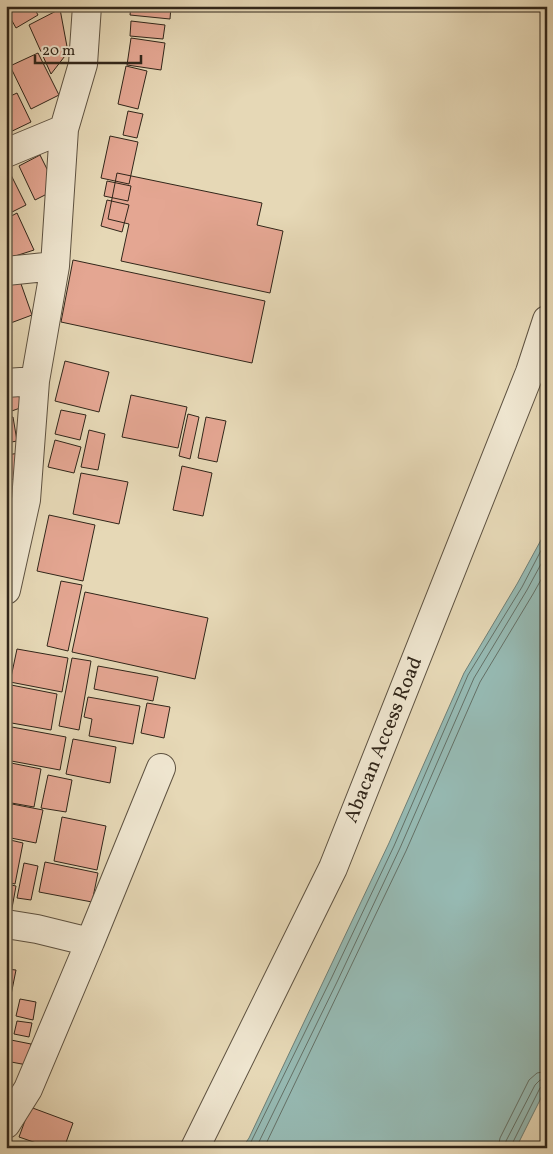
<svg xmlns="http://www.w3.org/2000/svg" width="553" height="1154" font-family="Vollkorn,serif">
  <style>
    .water { fill: #96b9b2; stroke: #6e7e75 }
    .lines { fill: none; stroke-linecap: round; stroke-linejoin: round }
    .shore { stroke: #647066; stroke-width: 1 }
    .building { fill: #e4a692; stroke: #31261a }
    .minor-casing { stroke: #5e5241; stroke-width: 30 }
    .minor { stroke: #efe6d0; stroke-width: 28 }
    .labels { text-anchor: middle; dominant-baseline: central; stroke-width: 5; stroke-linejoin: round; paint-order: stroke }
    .street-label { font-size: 20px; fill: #31261a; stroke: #efe6d0 }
  </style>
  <rect width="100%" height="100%" fill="#e6d8b6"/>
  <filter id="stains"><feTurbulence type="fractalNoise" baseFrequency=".004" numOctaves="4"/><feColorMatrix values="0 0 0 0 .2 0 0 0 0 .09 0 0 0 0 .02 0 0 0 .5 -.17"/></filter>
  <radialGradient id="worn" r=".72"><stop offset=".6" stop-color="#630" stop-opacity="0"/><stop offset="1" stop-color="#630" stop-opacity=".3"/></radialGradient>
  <path class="water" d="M547,529V1086L516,1148H242L249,1138L389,843L464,673L517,584Z"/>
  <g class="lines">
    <path class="shore" d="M248,1148L331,979L394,846L468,675L522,587L547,539
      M256,1148L337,982L400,848L474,678L527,590L547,553
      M264,1148L406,851L480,682L533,594L547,569
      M498,1148L500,1138L529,1080L537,1073L547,1071
      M505,1148L506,1141L535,1085L540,1080L547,1079
      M512,1148V1144L540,1088L543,1086L547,1085"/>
  </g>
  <path class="building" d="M6,6H33L38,15L16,28L6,10Z
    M131,6H171L170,19L130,15Z
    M60,9L68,52L51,74L29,25Z
    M131,21L165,25L163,39L130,36Z
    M131,38L165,43L161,70L127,65Z
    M38,53L59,95L31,109L10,66Z
    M126,66L147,71L138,109L118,104Z
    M17,93L31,122L6,134V98Z
    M128,111L143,114L137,138L123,135Z
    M110,136L138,142L129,184L101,178Z
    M40,155L57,189L35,200L19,166Z
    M10,173L26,205L6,215V174Z
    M117,173L262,203L257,225L283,231L270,293L121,261L129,224L108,219Z
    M107,181L131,186L128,201L104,196Z
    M107,200L129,205L122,232L101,226Z
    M17,213L34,250L6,259V219Z
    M73,260L265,301L252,363L61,322Z
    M20,281L32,315L8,324L6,318V286Z
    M65,361L109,372L99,412L55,401Z
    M15,386L23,407L6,413V389Z
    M131,395L187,407L178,448L122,437Z
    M61,410L86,415L80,440L55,434Z
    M188,414L199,417L190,459L179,456Z
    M13,417L17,441L6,443V418Z
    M206,417L226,421L217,462L198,458Z
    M89,430L105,434L98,470L81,467Z
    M55,440L81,447L74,473L48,467Z
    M20,453L23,478L6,480V455Z
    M182,466L212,473L203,516L173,510Z
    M81,473L128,482L119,524L73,514Z
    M49,515L95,525L83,581L37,571Z
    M61,581L82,585L68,651L47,646Z
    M85,592L208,618L195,679L72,652Z
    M17,649L68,658L62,692L10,682Z
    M72,658L91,661L79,730L59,726Z
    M98,666L158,677L153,701L94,689Z
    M6,684L57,694L51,730L6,722Z
    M88,697L140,706L133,744L89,736L92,719L84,717Z
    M147,703L170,707L164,738L141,733Z
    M12,727L66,737L60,770L6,760Z
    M73,739L116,747L110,783L66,774Z
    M6,762L41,769L34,807L6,802Z
    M48,775L72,780L66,812L41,808Z
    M12,804L43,810L36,843L6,837Z
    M62,817L106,826L97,870L54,861Z
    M6,839L23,843L15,884L6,882Z
    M45,862L98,873L92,902L39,892Z
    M24,863L38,866L31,900L17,898Z
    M6,884L16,886L10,919L6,918Z
    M6,969L16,970L9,1005L6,1004Z
    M20,999L36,1002L33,1020L16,1016Z
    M17,1021L32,1023L29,1037L14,1034Z
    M6,1039L31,1044L27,1065L6,1061Z
    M30,1107L73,1123L64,1148H51L19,1137Z"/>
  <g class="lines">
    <defs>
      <path id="minor" d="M6,153L64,129
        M55,266L64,129L83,64L87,6
        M6,271L55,266L35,381L26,500L6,590
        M6,383L35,381
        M6,924L37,929L90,942L161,768
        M6,1124L28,1089L90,942
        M195,1148L333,868L530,372L547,320"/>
    </defs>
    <use href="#minor" class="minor-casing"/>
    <use href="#minor" class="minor"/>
  </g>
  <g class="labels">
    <g class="street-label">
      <text transform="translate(384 740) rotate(-68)">Abacan Access Road</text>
    </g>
  </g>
  <rect width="553" height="1154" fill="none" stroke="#e6d8b6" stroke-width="25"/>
  <rect x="8" y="8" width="538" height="1139" fill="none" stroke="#31261a" stroke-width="2.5"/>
  <rect x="12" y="12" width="528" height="1129" fill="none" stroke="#31261a"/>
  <path d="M35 55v8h106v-8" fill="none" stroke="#31261a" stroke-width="2.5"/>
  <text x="42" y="55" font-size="15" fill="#31261a" stroke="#efe6d0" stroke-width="4" paint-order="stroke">20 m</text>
  <rect width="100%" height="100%" filter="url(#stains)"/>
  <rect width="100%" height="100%" fill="url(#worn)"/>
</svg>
